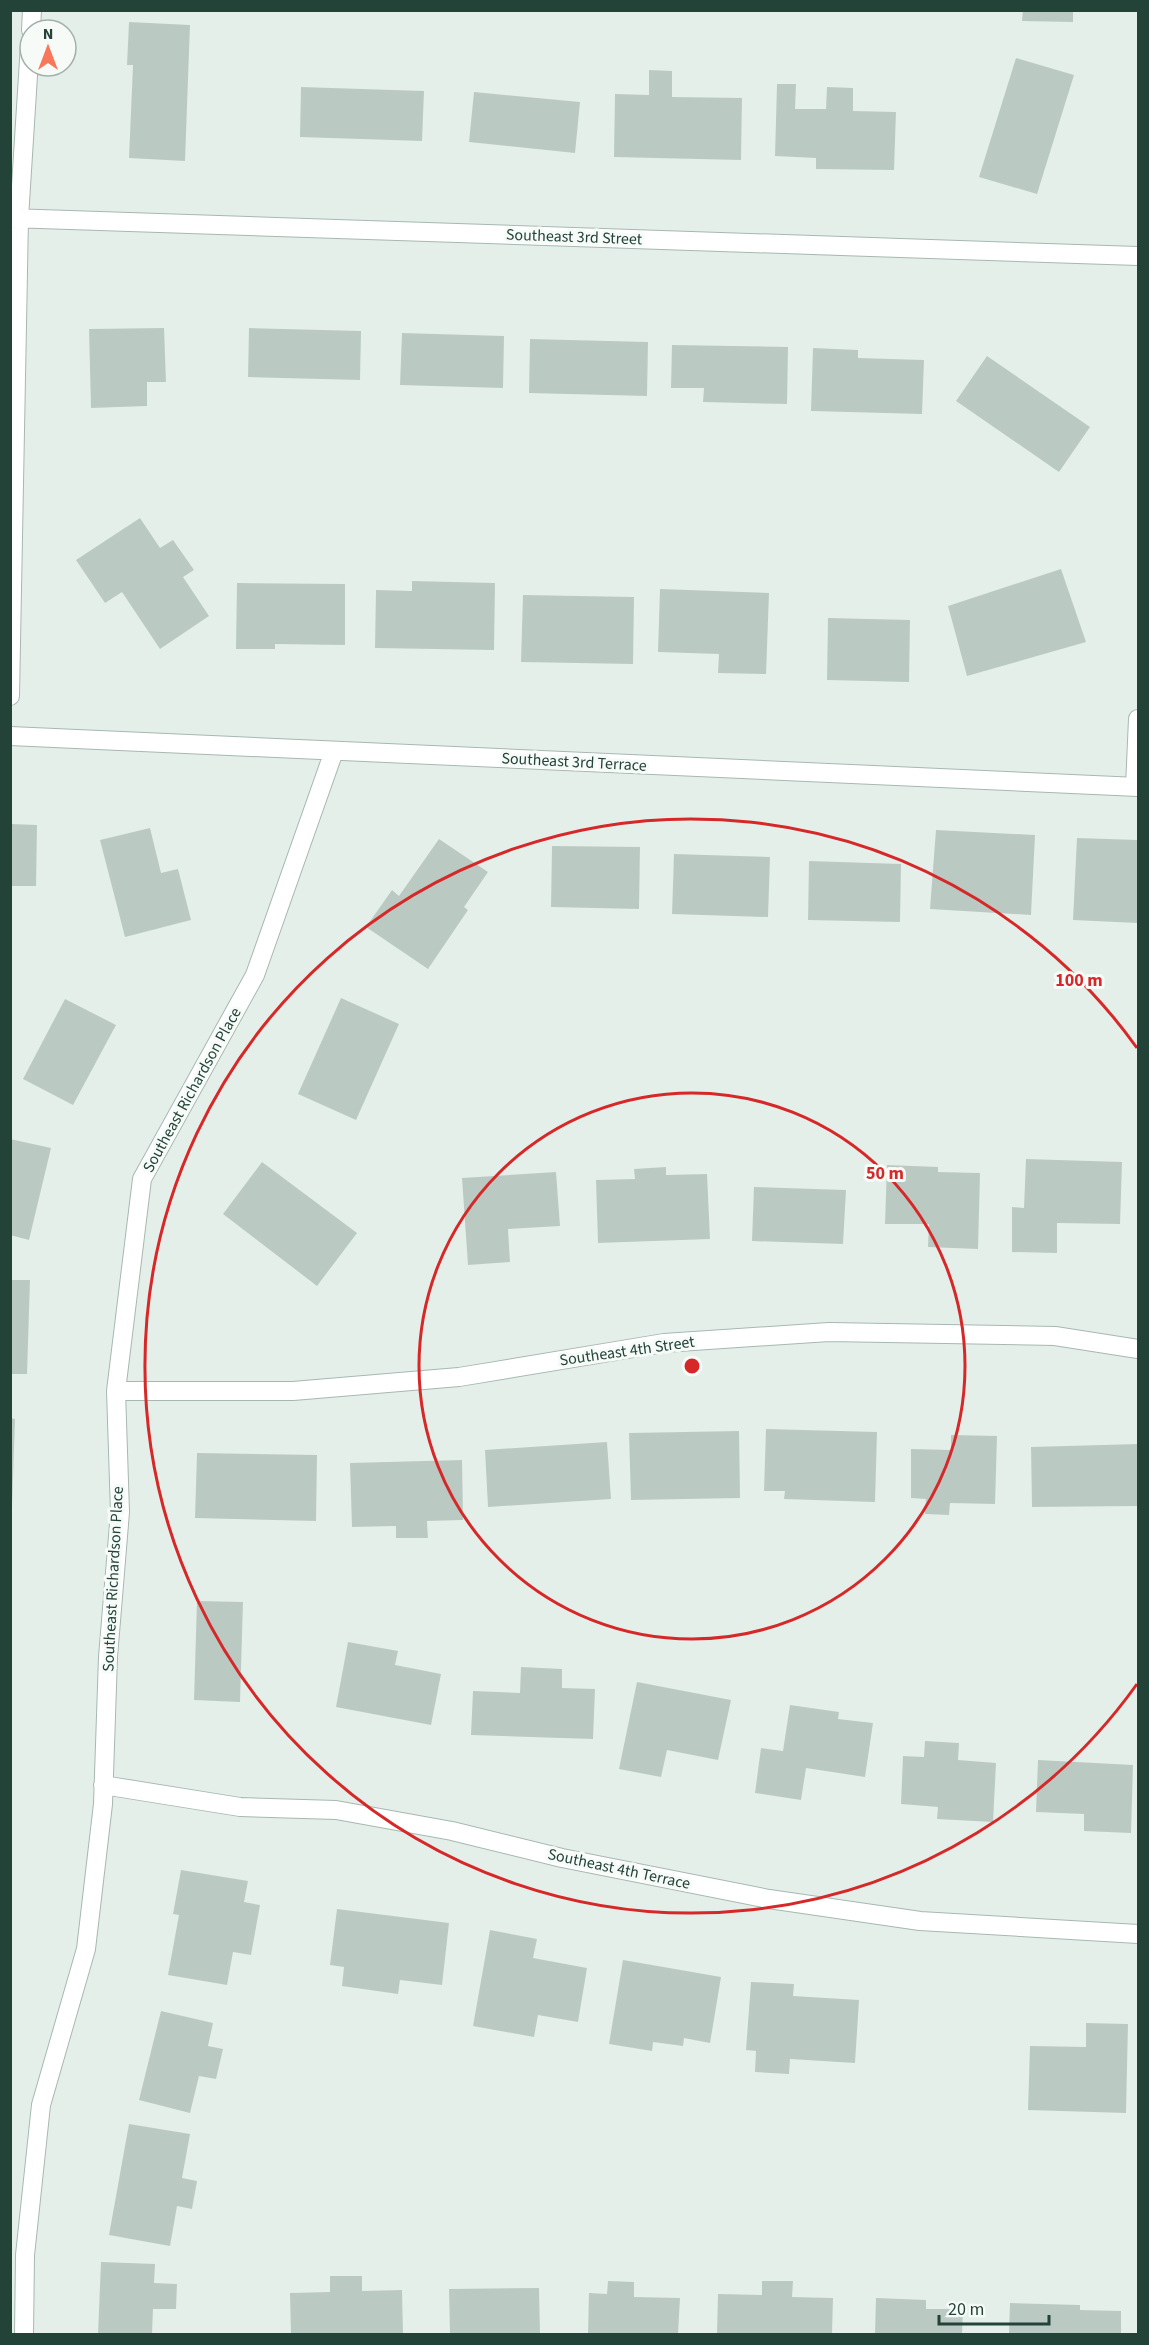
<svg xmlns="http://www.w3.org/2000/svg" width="1149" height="2345" font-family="'Source Sans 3',sans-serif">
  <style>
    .building { fill: #bacac3 }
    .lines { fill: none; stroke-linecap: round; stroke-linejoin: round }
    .street-casing { stroke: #a7b8b1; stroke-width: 20 }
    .street { stroke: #fff; stroke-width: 18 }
    .ring { fill: none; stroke: #d62828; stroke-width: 3 }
    .labels { text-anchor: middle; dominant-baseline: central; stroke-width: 6; stroke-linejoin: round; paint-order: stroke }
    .street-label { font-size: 16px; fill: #234238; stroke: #f6fbf8 }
    .centre { fill: #d62828; stroke: #f6fbf8; stroke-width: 3 }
    .ring-label { font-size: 18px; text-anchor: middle; font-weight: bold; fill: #d62828; stroke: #f6fbf8; stroke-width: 6; stroke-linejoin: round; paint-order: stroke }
  </style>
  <rect width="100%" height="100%" fill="#e5efea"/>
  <path class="building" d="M1023,10H1073V22L1022,21Z
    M129,22L190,25L185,161L129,158L133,65H127Z
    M1016,58L1074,75L1037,194L979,177Z
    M649,70L672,71V97L742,98L741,160L614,157L615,94L649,95Z
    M777,84H796L795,109H826L827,87L853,88V111L896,112L894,170L816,169V158L775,156Z
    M301,87L424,91L422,141L300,137Z
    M474,92L580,102L575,153L469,142Z
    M164,328L166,382H147V406L91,408L89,329Z
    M249,328L361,331L360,380L248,377Z
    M402,333L504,336L503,388L400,385Z
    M530,339L648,342L647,396L529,393Z
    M672,345L788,347L787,404L703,402L704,388H671Z
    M813,348L858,350V358L924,360L922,414L811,411Z
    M987,356L1090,427L1059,472L956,401Z
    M140,518L160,548L173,540L194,570L183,577L209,616L160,649L122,592L105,603L76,560Z
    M1061,569L1086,642L967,676L948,606Z
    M412,581L495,583L494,650L375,648L376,590L412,591Z
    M237,583L345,584V645L275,644V649H236Z
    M660,589L769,593L766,674L718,673L719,654L658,652Z
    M523,595L634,597L633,664L521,662Z
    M828,618L910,620L909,682L827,680Z
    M10,824L37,825L36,886H10Z
    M150,828L161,873L178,869L191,920L125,937L100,840Z
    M936,830L1035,835L1031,915L930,909Z
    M1077,838L1138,840V923L1073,920Z
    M439,839L488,872L464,907L468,910L428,969L366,927L392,890L399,896Z
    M552,846L640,847L639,909L551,907Z
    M674,854L770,857L768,917L672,914Z
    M809,861L901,864L900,922L808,920Z
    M341,998L399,1024L356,1120L298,1094Z
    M65,999L116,1025L73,1105L23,1079Z
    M10,1139L51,1148L29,1240L10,1235Z
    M1026,1159L1122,1162L1120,1224L1057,1223V1253L1012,1252V1207L1024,1208Z
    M262,1162L357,1233L317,1286L223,1214Z
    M887,1165L938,1167V1172L980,1173L978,1249L928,1247L929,1224H885Z
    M666,1167V1175L707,1174L710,1239L598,1243L596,1180L635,1179L634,1169Z
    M556,1172L560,1226L508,1229L510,1262L468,1265L462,1178Z
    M754,1187L846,1190L843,1244L752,1241Z
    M10,1280H30L27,1374H10Z
    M10,1418L15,1419L12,1507H10Z
    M766,1429L877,1432L875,1502L784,1499L785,1491H764Z
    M739,1431L740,1498L631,1500L629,1433Z
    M951,1435L997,1436L995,1504L950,1503L949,1515L925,1514L926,1499L911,1498V1449L951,1450Z
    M607,1442L611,1499L488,1507L485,1450Z
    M1138,1444V1506L1032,1507L1031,1447Z
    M197,1453L317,1455L316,1521L195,1518Z
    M462,1460L463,1520L427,1521L428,1538H396V1526L352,1527L350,1463Z
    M197,1601L243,1602L240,1702L194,1700Z
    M348,1642L398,1651L395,1665L441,1674L431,1725L336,1707Z
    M521,1667L562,1669V1688L595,1689L593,1739L471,1735L473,1691L520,1693Z
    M637,1682L731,1700L718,1760L667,1750L661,1777L619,1769Z
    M790,1705L839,1712L838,1719L873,1723L865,1777L806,1768L801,1800L755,1793L761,1748L783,1751Z
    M925,1741L959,1743L958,1760L996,1763L993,1822L937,1819L938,1807L901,1804L903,1756L924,1757Z
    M1038,1760L1133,1765L1131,1833L1084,1831V1814L1036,1812Z
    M181,1870L248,1881L244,1902L260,1905L251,1955L233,1952L227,1985L168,1975L179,1915L173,1914Z
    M337,1909L449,1923L442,1985L400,1980L398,1994L342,1986L344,1967L330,1965Z
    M490,1930L537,1939L533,1958L587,1968L578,2022L538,2015L534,2037L473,2026Z
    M623,1960L721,1977L710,2043L684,2038L683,2046L653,2042L652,2051L609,2044Z
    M751,1982L794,1984L793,1996L859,2000L855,2063L790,2059L789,2074L755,2072L756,2051L746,2050Z
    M161,2011L213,2023L208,2046L223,2049L216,2079L199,2076L190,2113L139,2100Z
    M1086,2023L1128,2024L1126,2113L1028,2110L1030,2046L1086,2047Z
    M129,2124L190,2134L182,2178L197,2181L192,2209L177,2206L170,2246L109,2235Z
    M101,2262L155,2264L154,2283L177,2284L176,2309H153L152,2334H98Z
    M330,2276H362V2291L402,2290L403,2334H291L290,2293L330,2292Z
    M608,2281L634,2282V2297L680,2298L678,2334H588L589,2293L607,2294Z
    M762,2281H793L792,2297L833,2298L832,2334H717L718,2294L762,2295Z
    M539,2288L540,2334H450L449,2289Z
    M876,2298L926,2300V2309H963L962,2334H875Z
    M1010,2303L1080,2305V2310L1121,2311V2334H1009Z"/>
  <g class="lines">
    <defs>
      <path id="street" d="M31,30L32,10
        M10,218L1138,256
        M10,696L19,218L30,44
        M10,736L1138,787
        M1135,787L1138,719
        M116,1391H293L459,1377L664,1343L829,1332L1055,1336L1138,1349
        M103,1785L240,1807L336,1810L452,1831L562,1858L769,1899L920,1921L1138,1934
        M24,2334L25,2255L41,2105L86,1949L103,1804L108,1657L120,1512L116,1391L142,1179L255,975L334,751"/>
    </defs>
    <use href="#street" class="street-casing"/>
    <use href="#street" class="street"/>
  </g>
  <g class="ring">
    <circle cx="692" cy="1366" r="273"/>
    <path d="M1137 1684A547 547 0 1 1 1137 1048"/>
  </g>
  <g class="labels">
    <g class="street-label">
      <text transform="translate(574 237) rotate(2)">Southeast 3rd Street</text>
      <text transform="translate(574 762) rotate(3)">Southeast 3rd Terrace</text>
      <text transform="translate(192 1090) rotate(-61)">Southeast Richardson Place</text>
      <text transform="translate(627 1351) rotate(-8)">Southeast 4th Street</text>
      <text transform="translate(113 1579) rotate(-87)">Southeast Richardson Place</text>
      <text transform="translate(619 1869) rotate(12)">Southeast 4th Terrace</text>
    </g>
  </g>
  <circle cx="692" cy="1366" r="9" class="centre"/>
  <g class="ring-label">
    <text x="1079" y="986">100 m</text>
    <text x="885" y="1179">50 m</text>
  </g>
  <rect width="1149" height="2345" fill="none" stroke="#234238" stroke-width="24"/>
  <g transform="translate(48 48)"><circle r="28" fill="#f6fbf8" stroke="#a2b1ab" stroke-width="1.5"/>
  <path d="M0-4.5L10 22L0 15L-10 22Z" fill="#f8765a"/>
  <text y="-9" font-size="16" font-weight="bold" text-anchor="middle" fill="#234238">N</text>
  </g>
  <path d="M939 2315v9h110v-9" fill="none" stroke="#234238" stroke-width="3"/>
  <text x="948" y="2315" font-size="18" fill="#234238" stroke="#f6fbf8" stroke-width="4.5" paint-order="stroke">20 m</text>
</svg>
